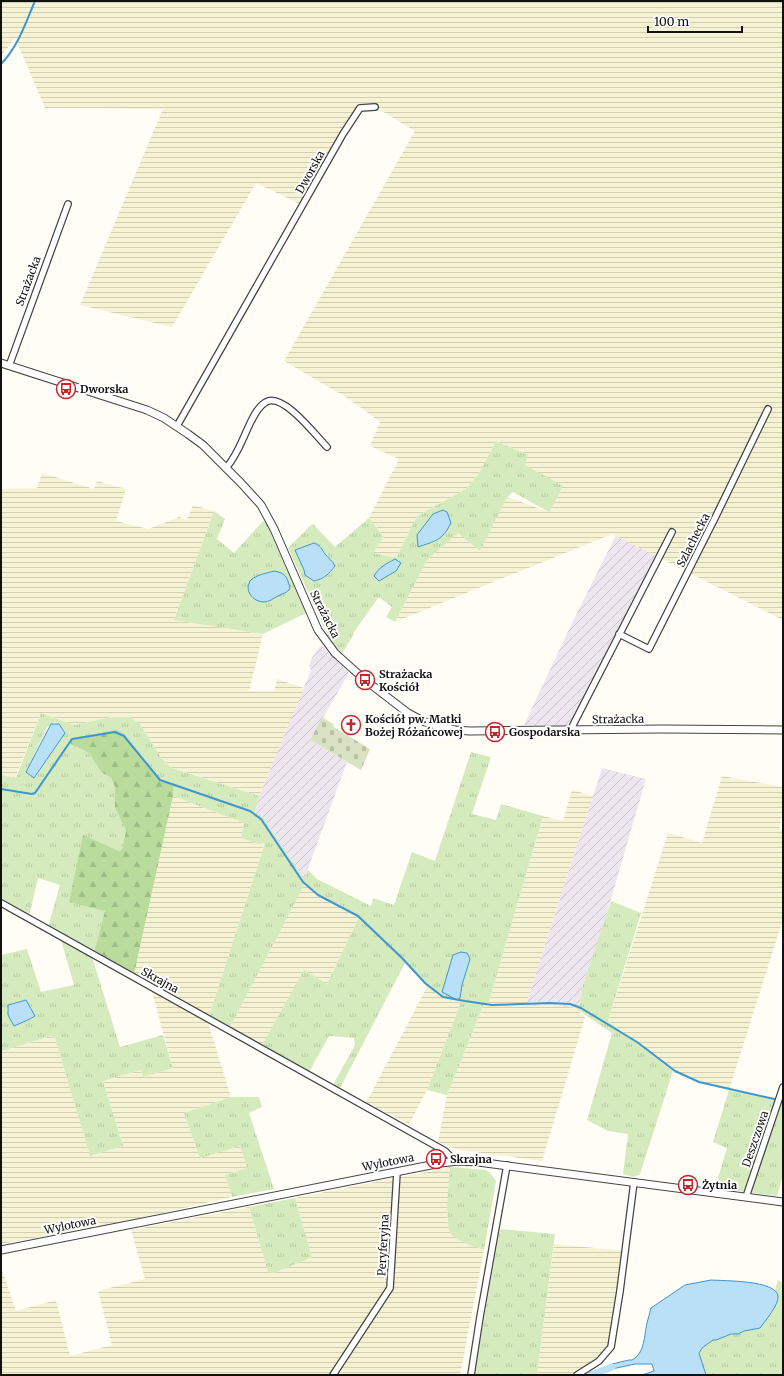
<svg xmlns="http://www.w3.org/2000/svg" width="784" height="1376" font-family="Merriweather,serif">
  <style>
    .industrial { fill: url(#industrial-furrows) }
    .farmland { fill: url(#farmland-rules) }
    .grass { fill: url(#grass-tufts); fill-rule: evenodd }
    .forest { fill: url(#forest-firs) }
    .cemetery { fill: url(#cemetery-stones) }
    .water { fill: #b9e0f7; stroke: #3f96cf }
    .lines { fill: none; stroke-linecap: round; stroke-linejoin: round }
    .stream { stroke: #3f96cf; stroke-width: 2 }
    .canal { stroke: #b9e0f7; stroke-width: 7 }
    .minor-casing { stroke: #444; stroke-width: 8 }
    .tertiary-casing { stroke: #444; stroke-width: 9 }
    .minor { stroke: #fff; stroke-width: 5.5 }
    .tertiary { stroke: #fff; stroke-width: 7 }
    .labels { text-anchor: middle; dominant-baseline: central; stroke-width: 4; stroke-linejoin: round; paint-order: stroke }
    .street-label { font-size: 11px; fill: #111; stroke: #fff }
    .poi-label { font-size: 11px; font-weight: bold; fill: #111; stroke: #fff; text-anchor: start }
  </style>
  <defs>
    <pattern id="industrial-furrows" width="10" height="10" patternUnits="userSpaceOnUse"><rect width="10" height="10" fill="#eee6ef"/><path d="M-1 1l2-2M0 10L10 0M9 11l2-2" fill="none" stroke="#cbc4cc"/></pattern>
    <pattern id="farmland-rules" width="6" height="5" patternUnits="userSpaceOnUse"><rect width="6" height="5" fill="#f6f3d4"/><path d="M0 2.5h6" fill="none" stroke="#d2cfb5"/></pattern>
    <pattern id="grass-tufts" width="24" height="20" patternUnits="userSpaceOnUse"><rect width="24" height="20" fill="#d5ebbd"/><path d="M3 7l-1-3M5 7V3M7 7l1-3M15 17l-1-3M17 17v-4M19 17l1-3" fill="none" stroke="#b6c8a1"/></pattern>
    <pattern id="forest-firs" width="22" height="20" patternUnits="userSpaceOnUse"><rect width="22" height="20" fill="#b9dc9c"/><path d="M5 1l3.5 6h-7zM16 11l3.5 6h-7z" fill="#9ebc85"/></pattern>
    <pattern id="cemetery-stones" width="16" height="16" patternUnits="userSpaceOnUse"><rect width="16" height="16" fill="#d9e3c4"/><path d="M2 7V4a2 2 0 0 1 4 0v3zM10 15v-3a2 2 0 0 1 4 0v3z" fill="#b9c2a7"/></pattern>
  </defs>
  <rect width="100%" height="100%" fill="#fffdf5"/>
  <path class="industrial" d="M629,509L672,532L624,633L577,726L524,725L570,627Z
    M321,645L349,673L310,740L347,762L305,877L302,876L255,812L259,796L311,670L309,666L312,658Z
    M602,768L646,779L601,933L583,985L580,1004L575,1008L551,1005L525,1007Z"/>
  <path class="farmland" d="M1,1H783V620L612,534L395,622L427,560L458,532L480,550L507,497L549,512L524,465L528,455L496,441L479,473L466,489L417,516L396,558L373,553L384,537L369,518L399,459L370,446L380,422L349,399L284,361L415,131L375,107L361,108L302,205L256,183L172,327L80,305L163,109L45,108L15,38L1,56Z
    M42,473L94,489L97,481L126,489L116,521L148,529L179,517L187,520L193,505L214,511L174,620L263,634L249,691H274L277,679L304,688L259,796L172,768L162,759L140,724L112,717L74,725L41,713L15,778L1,775V489L37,488Z
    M722,776L783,787V812L779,829L783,830V919L729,1090L728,1091L673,1072V1070L608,1021L668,833L702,843Z
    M572,790L593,796L525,1007L551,1005L575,1008L585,1017L542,1161L459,1150L438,1142L447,1095L484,1004L488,1005L543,816L563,821Z
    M173,796L244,823L265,843L209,1016L134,974Z
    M304,883L324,899L339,904L359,917L327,984L304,971L262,1045L230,1027Z
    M427,987L442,997L461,1002L427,1090L409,1124L366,1103Z
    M152,992L208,1022L231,1097L184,1113L200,1158L240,1145L247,1168L225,1175L232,1197L113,1224L1,1244V1047L2,1051L51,1036L55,1038L90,1156L123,1146L103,1081L141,1070L143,1077L173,1068Z
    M450,1167L447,1221L460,1240L484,1250L460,1375H1V1267L16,1311L56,1300L70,1356L112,1345L98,1291L145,1279L131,1230L249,1207L268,1272L312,1257L295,1198Z
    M554,1244L625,1251L611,1347L599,1358L573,1375H537Z"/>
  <path class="grass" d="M496,441L528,455L525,465L563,486L549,512L513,492L507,497L480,551L458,533L427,560L395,622L386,617L392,607L380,598H378L354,632L352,637L342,654L328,636L288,548L310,526L313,524L335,547L369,518L384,537L373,553L396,558L417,516L466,489L479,473ZM314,543C323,547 328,558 335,566C330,575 324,579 314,581L305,575L304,570L295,550Z
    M214,511L225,519L217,539L234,553L263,521L266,522L306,613L263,634L174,620ZM266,573L287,578L290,588L287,592L281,595L252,579Z
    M41,713L74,725L112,717H130L140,724L162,759L172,768L259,796L255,812L263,818L302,876L305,877L308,870L317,879L371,906L373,898L394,905L412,852L435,861L471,752L491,757L472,814L496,820L501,804L543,816L488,1005L484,1004L447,1095L427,1090L461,1002L442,997L427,987L406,961L340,1088L333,1085L355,1045L354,1038L329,1036L309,1072L262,1045L304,970L327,984L359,917L339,904L324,899L305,883L230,1027L209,1016L265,843L258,844L241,838L244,823L173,796L174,784L157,778L124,734L71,744L89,753L101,772L111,778L115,787V808L126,831L122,849L119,851L83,836L105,911L93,960L120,1047L163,1035L173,1068L143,1077L141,1070L103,1081L123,1146L90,1156L55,1038L51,1036L2,1051L1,1047V955L27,949L41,992L74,985L61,940L48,927L60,885L38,878L29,916L1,900V775L16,778ZM55,722L65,731L35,778L26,772L47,727ZM26,1000L32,1010V1019L12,1024L7,1009L12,1003Z
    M611,901L641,913L608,1021L673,1071L640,1174L634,1177L623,1174L628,1134L608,1131L587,1120L612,1033L575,1008L580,1004L583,985Z
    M783,1087V1174L777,1196L715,1188L727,1148L713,1142L729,1090L779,1100Z
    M231,1097H259L262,1107L249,1113L274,1189L232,1197L225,1175L247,1168L240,1146L200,1158L184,1113Z
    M450,1167L486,1170L492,1175L496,1181L484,1250C473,1246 459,1242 451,1234C444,1226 449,1179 450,1167Z
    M295,1198L312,1257L274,1273L268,1272L249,1207Z
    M500,1229L555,1234L537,1375H474Z
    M778,1280L783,1283V1375H706L699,1353L702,1348L713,1340H716L731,1334H738L744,1331L760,1328L775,1306L778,1295L775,1290Z"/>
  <path class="forest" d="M116,730L124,734L157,778L174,784L173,796L134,974L94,953L105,911L69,902L83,835L119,851L122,849L126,831L115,808V787L111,778L101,772L89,753L71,744L70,739Z"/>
  <path class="cemetery" d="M322,717L333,724L334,727L370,749L361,770L310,740Z"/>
  <path class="water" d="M443,510L447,512L451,523C442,541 435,541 418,547L417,535L433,514Z
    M314,543C321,546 321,548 325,554C328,558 333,561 335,566C329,574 324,579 314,581L305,575L304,570L295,550Z
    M395,559L401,563L396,571L379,581L374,576C379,567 386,564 395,559Z
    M274,571C286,573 287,577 290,588L289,590C286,593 282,594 278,596C274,598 269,602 264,602C253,602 243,590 251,580C256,575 267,573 274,571Z
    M51,724H59L65,733L34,778L26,772Z
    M461,952L467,953L470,959L462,985L460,998L457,1000L442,992L453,955Z
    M26,1000L35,1016L30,1019L14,1026L8,1015V1005Z
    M711,1280C724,1281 776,1280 778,1296C779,1305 765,1321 760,1328L744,1331L738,1334H731L716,1340H713L702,1348L699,1353L706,1375H642L654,1371L652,1364H635L612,1369V1364L629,1360H632C645,1353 644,1336 647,1323C648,1318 650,1313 651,1308L685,1285Z"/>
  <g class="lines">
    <path class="stream" d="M1,64C18,47 26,22 35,1
      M1,789L32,794L35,793L72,739L115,732L124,736L160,780L250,811L261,819L303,882L318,895L358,916L402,958L425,983L443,997L465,1001L492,1005L550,1003L570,1004L581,1008L637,1042L675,1071L699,1082L783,1101"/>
    <path class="canal" d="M591,1375L612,1367"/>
    <defs>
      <path id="minor" d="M9,366L68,204
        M177,426L343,134L360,108L375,107
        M226,468C236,457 241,443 247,430C251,421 257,407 266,402C283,392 316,436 327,447
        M619,634L649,649L715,518L768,409
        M573,730V725L672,532
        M1,903L445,1151L450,1156L451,1162
        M746,1197L783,1087
        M333,1375L390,1288L397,1172
        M471,1375L480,1317L507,1165
        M577,1375L599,1361L611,1347L620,1291L634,1182"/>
      <path id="tertiary" d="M1,363L147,410L164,418L188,434L203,445L241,483L261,505L274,529L318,630L335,653L365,680L408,713L425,722L455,730L470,731L661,729L783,730
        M1,1250L441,1163L459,1161L478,1162L783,1202"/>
    </defs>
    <use href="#minor" class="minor-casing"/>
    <use href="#tertiary" class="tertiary-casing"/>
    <use href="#minor" class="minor"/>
    <use href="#tertiary" class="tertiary"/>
  </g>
  <defs>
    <symbol id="bus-ring" viewBox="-11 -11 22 22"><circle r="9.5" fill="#fff" stroke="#c4262e" stroke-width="1.5"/><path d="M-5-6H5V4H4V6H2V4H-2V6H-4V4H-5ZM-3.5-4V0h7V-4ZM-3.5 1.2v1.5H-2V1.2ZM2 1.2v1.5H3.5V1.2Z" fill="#c4262e"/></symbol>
    <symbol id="church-ring" viewBox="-11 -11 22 22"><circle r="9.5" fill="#fff" stroke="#c4262e" stroke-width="1.5"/><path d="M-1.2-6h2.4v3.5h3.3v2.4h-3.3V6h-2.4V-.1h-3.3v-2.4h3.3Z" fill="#c4262e"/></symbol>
  </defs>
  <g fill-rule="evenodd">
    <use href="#bus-ring" x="55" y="378" width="22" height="22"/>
    <use href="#bus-ring" x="354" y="669" width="22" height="22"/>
    <use href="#church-ring" x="340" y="714" width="22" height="22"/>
    <use href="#bus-ring" x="484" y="721" width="22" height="22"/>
    <use href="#bus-ring" x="425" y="1148" width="22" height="22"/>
    <use href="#bus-ring" x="677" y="1174" width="22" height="22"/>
  </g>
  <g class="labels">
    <g class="street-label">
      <text transform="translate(310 172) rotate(-61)">Dworska</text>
      <text transform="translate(28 281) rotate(-70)">Strażacka</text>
      <text transform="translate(693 540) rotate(-63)">Szlachecka</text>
      <text transform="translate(325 614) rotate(63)">Strażacka</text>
      <text transform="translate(618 719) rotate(-1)">Strażacka</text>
      <text transform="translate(160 980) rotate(29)">Skrajna</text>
      <text transform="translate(755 1139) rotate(-71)">Deszczowa</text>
      <text transform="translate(388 1162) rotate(-11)">Wylotowa</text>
      <text transform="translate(70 1225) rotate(-11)">Wylotowa</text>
      <text transform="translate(383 1245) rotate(-87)">Peryferyjna</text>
    </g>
    <g class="poi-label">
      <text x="80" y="389">Dworska</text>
      <text x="379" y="674">Strażacka<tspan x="379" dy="13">Kościół</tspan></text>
      <text x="365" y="719">Kościół pw. Matki<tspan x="365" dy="13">Bożej Różańcowej</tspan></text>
      <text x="509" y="732">Gospodarska</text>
      <text x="450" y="1159">Skrajna</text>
      <text x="702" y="1185">Żytnia</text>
    </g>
  </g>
  <rect width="784" height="1376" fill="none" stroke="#111111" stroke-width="4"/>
  <path d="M648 26v6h94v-6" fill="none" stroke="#111111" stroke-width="2"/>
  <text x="654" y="26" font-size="12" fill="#111111" stroke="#ffffff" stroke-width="3" paint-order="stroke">100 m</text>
</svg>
